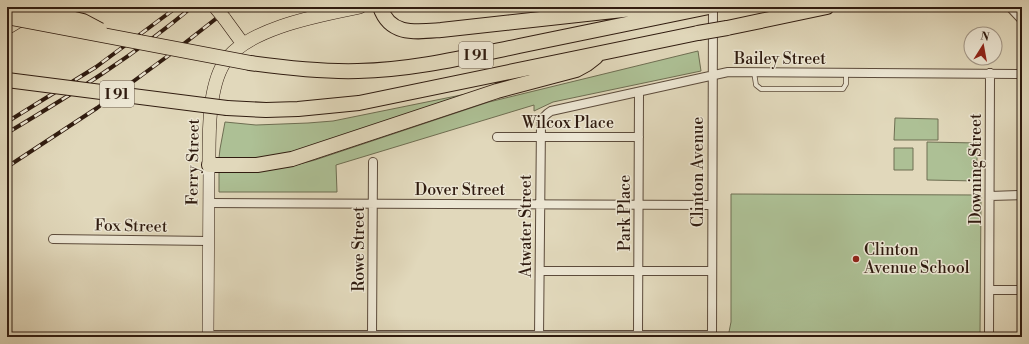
<svg xmlns="http://www.w3.org/2000/svg" width="1029" height="344" font-family="'Libre Bodoni',serif">
  <style>
    .green { fill: #adc095; stroke: #6e6e52 }
    .lines { fill: none; stroke-linecap: round; stroke-linejoin: round }
    .service-casing { stroke: #5c4b3b; stroke-width: 5.5 }
    .minor-casing { stroke: #5c4b3b; stroke-width: 10 }
    .secondary-casing { stroke: #301c10; stroke-width: 12 }
    .primary-casing { stroke: #301c10; stroke-width: 14 }
    .motorway-casing { stroke: #301c10; stroke-width: 16 }
    .service { stroke: #ece6d3; stroke-width: 4 }
    .minor { stroke: #ece6d3; stroke-width: 8 }
    .secondary { stroke: #ece6d3; stroke-width: 11 }
    .primary { stroke: #e1d8bb; stroke-width: 13 }
    .motorway { stroke: #e1d8bb; stroke-width: 14 }
    .rail-casing { stroke: #301c10; stroke-width: 4 }
    .rail { stroke: #ece6d3; stroke-width: 2.5; stroke-dasharray: 8; stroke-linecap: butt }
    .primary-bridge-casing { stroke: #301c10; stroke-width: 14; stroke-linecap: butt }
    .motorway-bridge-casing { stroke: #301c10; stroke-width: 16; stroke-linecap: butt }
    .primary-bridge { stroke: #e1d8bb; stroke-width: 13 }
    .motorway-bridge { stroke: #e1d8bb; stroke-width: 14 }
    .poi-dot { fill: #8f2418; stroke: #ece6d3; stroke-width: 1.5 }
    .labels { text-anchor: middle; dominant-baseline: central; stroke-width: 3; stroke-linejoin: round; paint-order: stroke }
    .shield { fill: #ece6d3; stroke: #68594a; stroke-width: 1 }
    .shield-label { font-size: 15px; font-weight: bold; fill: #301c10 }
    .street-label { font-size: 16px; fill: #301c10; stroke: #ece6d3 }
    .poi-label { font-size: 16px; fill: #301c10; stroke: #ece6d3; text-anchor: start }
  </style>
  <rect width="100%" height="100%" fill="#e1d8bb"/>
  <filter id="stains"><feTurbulence type="fractalNoise" baseFrequency=".005" numOctaves="4"/><feColorMatrix values="0 0 0 0 .2 0 0 0 0 .09 0 0 0 0 .02 0 0 0 .5 -.17"/></filter>
  <radialGradient id="worn" r=".72"><stop offset=".6" stop-color="#630" stop-opacity="0"/><stop offset="1" stop-color="#630" stop-opacity=".3"/></radialGradient>
  <path class="green" d="M698,51L701,71L553,102L534,111V105L336,165L337,192H219V171L288,167L315,160L489,102Z
    M476,92L274,159L219,158L220,149L225,122L256,125L308,123L333,121Z
    M895,118L938,119V140H894Z
    M927,142L977,143V181L927,180Z
    M894,148H913V170H894Z
    M731,194L981,195L980,337H728L731,322Z"/>
  <g class="lines">
    <defs>
      <path id="service" d="M754,72L756,85L761,89H843L846,84V73"/>
      <path id="minor" d="M1010,7L1022,20
        M497,137H639
        M990,196L1022,195
        M209,203L712,205
        M53,239L209,241
        M540,271H712
        M990,290H1022
        M208,335H712
        M638,335L639,92
        M372,337L373,162
        M539,337L541,123C543,117 546,114 551,111L728,72L1022,74
        M712,337L713,7
        M989,337L990,73"/>
      <path id="secondary" d="M208,337L209,165"/>
      <path id="primary" d="M224,18L243,44
        M7,28L27,16
        M209,165C209,135 208,89 224,63C246,28 321,15 360,7"/>
      <path id="motorway" d="M380,7C390,36 415,32 441,30L650,7
        M727,28L827,7
        M250,63C286,68 322,72 358,71C413,70 466,57 519,46C583,33 646,20 709,7
        M227,108L266,110L298,109L359,103L698,33
        M209,165H257L292,159L497,91L576,70L587,64L596,57"/>
    </defs>
    <use href="#service" class="service-casing"/>
    <use href="#minor" class="minor-casing"/>
    <use href="#secondary" class="secondary-casing"/>
    <use href="#primary" class="primary-casing"/>
    <use href="#motorway" class="motorway-casing"/>
    <use href="#service" class="service"/>
    <use href="#minor" class="minor"/>
    <use href="#secondary" class="secondary"/>
    <use href="#primary" class="primary"/>
    <use href="#motorway" class="motorway"/>
    <defs>
      <path id="rail" d="M7,122L96,67L177,7
        M7,133C71,95 135,55 192,7
        M7,167L97,108L172,53L231,7"/>
    </defs>
    <use href="#rail" class="rail-casing"/>
    <use href="#rail" class="rail"/>
    <defs>
      <path id="primary-bridge" d="M215,7L224,18"/>
      <path id="motorway-bridge" d="M24,7L83,21L100,30
        M7,17L250,63
        M698,33L727,28
        M7,80L227,108"/>
    </defs>
    <use href="#primary-bridge" class="primary-bridge-casing"/>
    <use href="#motorway-bridge" class="motorway-bridge-casing"/>
    <use href="#primary-bridge" class="primary-bridge"/>
    <use href="#motorway-bridge" class="motorway-bridge"/>
  </g>
  <circle class="poi-dot" cx="856" cy="259" r="4"/>
  <g class="labels">
    <g class="shield">
      <rect x="459" y="42" width="34" height="26" rx="3"/>
      <rect x="100" y="81" width="34" height="26" rx="3"/>
    </g>
    <g class="shield-label">
      <text x="476" y="55">I 91</text>
      <text x="117" y="94">I 91</text>
    </g>
    <g class="street-label">
      <text x="780" y="59">Bailey Street</text>
      <text x="568" y="123">Wilcox Place</text>
      <text transform="translate(193 162) rotate(-89)">Ferry Street</text>
      <text transform="translate(976 169) rotate(-90)">Downing Street</text>
      <text transform="translate(698 172) rotate(-90)">Clinton Avenue</text>
      <text x="460" y="190">Dover Street</text>
      <text transform="translate(625 213) rotate(-90)">Park Place</text>
      <text transform="translate(131 226) rotate(1)">Fox Street</text>
      <text transform="translate(526 226) rotate(-90)">Atwater Street</text>
      <text transform="translate(359 249) rotate(-90)">Rowe Street</text>
    </g>
    <g class="poi-label">
      <text x="864" y="250">Clinton<tspan x="864" dy="18">Avenue School</tspan></text>
    </g>
  </g>
  <rect width="1029" height="344" fill="none" stroke="#e1d8bb" stroke-width="24"/>
  <rect x="8" y="8" width="1013" height="328" fill="none" stroke="#301c10" stroke-width="2"/>
  <rect x="12" y="12" width="1005" height="320" fill="none" stroke="#301c10"/>
  <g transform="translate(983 46) rotate(11)"><circle r="19" fill="#ece6d3" stroke="#a19585"/>
  <path d="M0-3L7 15L0 10L-7 15Z" fill="#8f2418"/>
  <text y="-6" font-size="11" font-weight="bold" text-anchor="middle" fill="#301c10">N</text>
  </g>
  <rect width="100%" height="100%" filter="url(#stains)"/>
  <rect width="100%" height="100%" fill="url(#worn)"/>
</svg>
